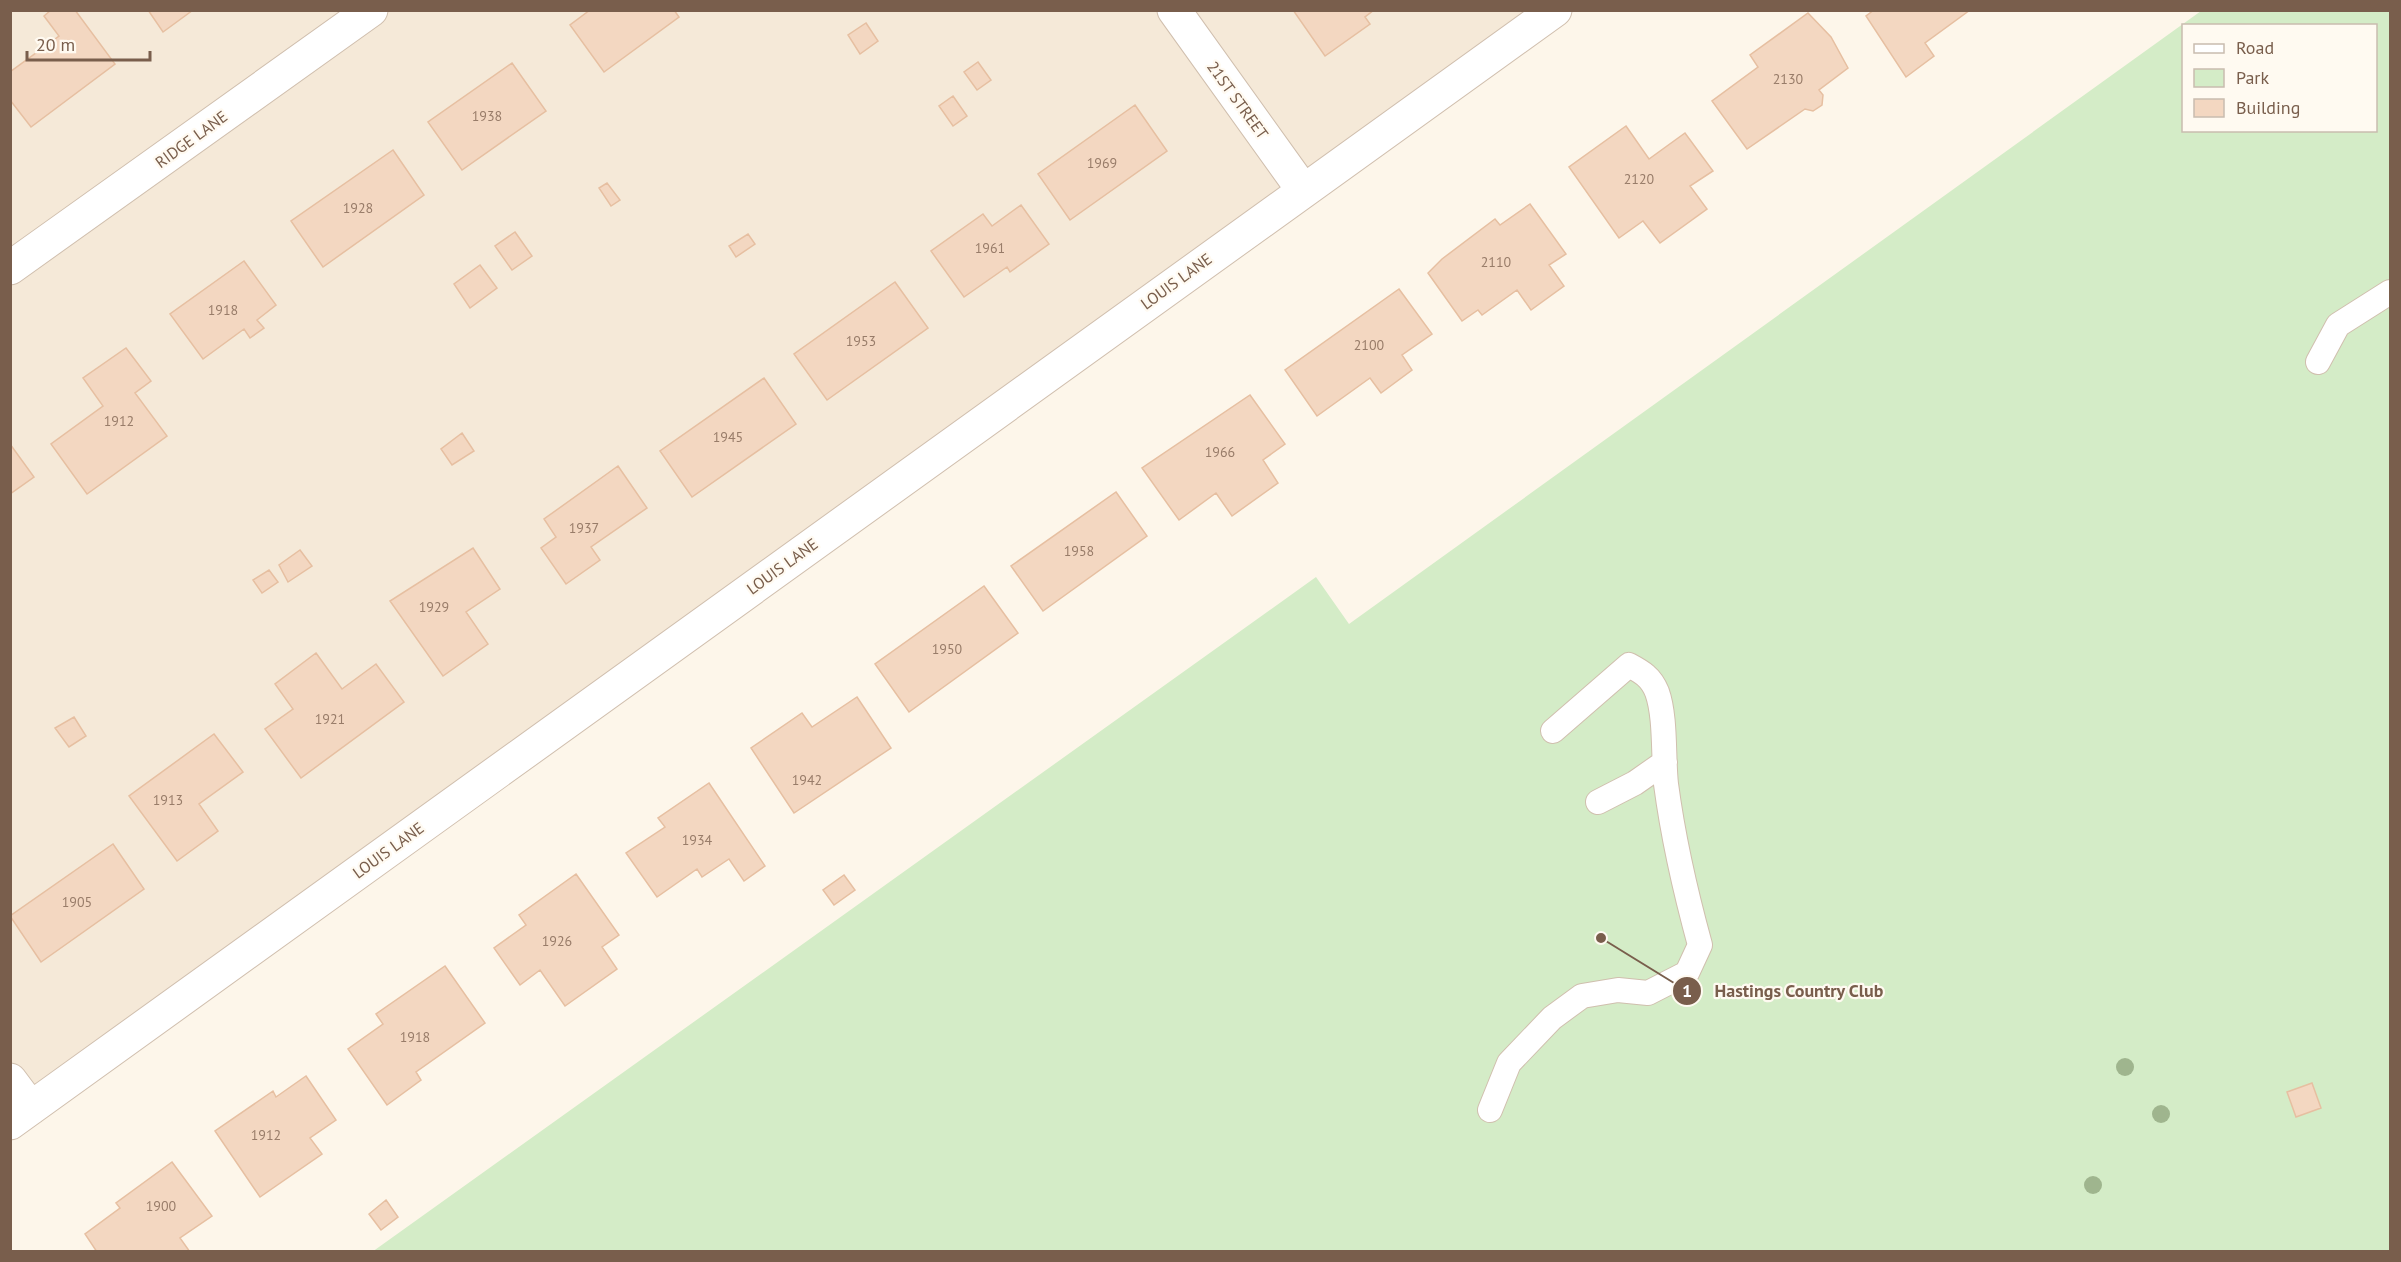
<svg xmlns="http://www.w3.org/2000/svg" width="2401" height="1262" font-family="'PT Sans',sans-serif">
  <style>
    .residential { fill: #f5e9d8 }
    .green { fill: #d4ecc7; fill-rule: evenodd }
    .building { fill: #f3d7c1; stroke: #e6bfa1; stroke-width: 1.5 }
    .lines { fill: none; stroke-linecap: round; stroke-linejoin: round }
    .lane-casing { stroke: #d0bfae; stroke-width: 26 }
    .street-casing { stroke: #d0bfae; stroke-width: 35 }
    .lane { stroke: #fff; stroke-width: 24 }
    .street { stroke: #fff; stroke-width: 33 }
    .tree { fill: #9fb58e }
    .labels { text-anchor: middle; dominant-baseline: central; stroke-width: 4.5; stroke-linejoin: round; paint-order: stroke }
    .number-label { font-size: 14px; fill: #987c69 }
    .street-label { font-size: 16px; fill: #795e4c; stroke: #fffaf1 }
    .leader { fill: none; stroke: #795e4c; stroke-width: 2 }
    .callout-dot { fill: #795e4c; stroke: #fffaf1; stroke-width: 2 }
    .mark-label { font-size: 18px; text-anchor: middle; font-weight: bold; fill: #fff }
    .callout-label { font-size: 18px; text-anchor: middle; font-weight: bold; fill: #795e4c; stroke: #fffaf1; stroke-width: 4.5; stroke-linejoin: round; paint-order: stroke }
  </style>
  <rect width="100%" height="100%" fill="#fdf6ea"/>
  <path class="residential" d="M10,11H1555L31,1108L10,1080Z"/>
  <path class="green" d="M2201,11H2390V1251L372,1252L1316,577L1349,624ZM2184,26H2376V130H2184Z"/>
  <path class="building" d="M51,10H75L115,64L31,127L10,100V72L59,36L44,16Z
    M148,10H193L163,32Z
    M590,10H674L679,17L604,72L570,25Z
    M1293,10H1374L1365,17L1370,24L1325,56Z
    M1874,10H1970L1925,43L1934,56L1906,77L1866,16Z
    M1808,13L1831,37L1848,68L1819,90L1823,95L1822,105L1813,111L1805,109L1747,149L1712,101L1758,67L1750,55Z
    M866,23L878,41L860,54L848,35Z
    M978,62L991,80L977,90L964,72Z
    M512,63L546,111L462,170L428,122Z
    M953,96L967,116L953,126L939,106Z
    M1135,105L1167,151L1070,220L1038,174Z
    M1626,126L1649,159L1685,133L1713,171L1690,186L1707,209L1660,243L1643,221L1619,238L1569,167Z
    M393,150L424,195L323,267L291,221Z
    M607,183L620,200L611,206L599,188Z
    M1530,204L1566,254L1549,265L1564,286L1531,310L1517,290L1482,315L1478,310L1462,321L1428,273L1442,259L1495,219L1500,225Z
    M1021,205L1049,244L1010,272L1007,267L964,297L931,251L983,214L992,226Z
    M515,232L532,256L512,270L495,246Z
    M748,234L755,244L736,257L729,246Z
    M244,261L276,305L257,320L264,328L250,338L244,329L203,359L170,314Z
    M480,265L497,288L470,308L454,284Z
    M895,282L928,328L827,400L794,354Z
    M1399,289L1432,334L1402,355L1412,370L1381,393L1370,378L1317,416L1285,370Z
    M126,348L151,381L135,393L167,436L87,494L51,444L103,406L83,378Z
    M764,378L796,424L692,497L660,451Z
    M1250,395L1285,444L1263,460L1278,483L1232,516L1216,493L1179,520L1142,468Z
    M462,433L474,451L452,465L441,449Z
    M10,444L34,477L10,494Z
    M618,466L647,508L591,547L600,560L566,584L541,548L556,537L544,519Z
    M1116,492L1147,536L1043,611L1011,566Z
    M473,548L500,589L466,612L488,644L443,676L390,601Z
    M300,550L312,566L288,582L279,565Z
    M269,570L278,582L262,593L253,580Z
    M984,586L1018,633L909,712L875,664Z
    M316,653L342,689L376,664L404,702L301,778L265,729L293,709L275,684Z
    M857,697L891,748L794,813L751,748L802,713L812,727Z
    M74,717L86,736L69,747L55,728Z
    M214,734L243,772L199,804L218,831L177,861L129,796Z
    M709,783L765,866L744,881L729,859L702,877L697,869L657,897L626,853L665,827L658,818Z
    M113,844L144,889L41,962L10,916Z
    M576,874L619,935L602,947L617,969L565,1006L540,970L520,985L494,948L526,925L519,915Z
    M844,875L855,890L834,905L823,890Z
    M445,966L485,1023L416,1072L421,1080L387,1105L348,1049L383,1024L376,1014Z
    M306,1076L336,1120L310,1138L322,1154L260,1197L215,1131L273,1091L276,1097Z
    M2312,1083L2321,1108L2296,1117L2287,1092Z
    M172,1162L212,1216L180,1238L190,1252H97L85,1234L120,1208L116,1203Z
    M386,1200L398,1217L381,1230L369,1214Z"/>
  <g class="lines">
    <defs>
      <path id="lane" d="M2318,362L2338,325L2390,292
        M1598,802L1635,783L1665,762
        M1490,1110L1509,1063L1552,1018L1582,996L1618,990L1648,993L1687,973L1700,945C1686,894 1673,837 1666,784C1663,757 1666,717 1657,692C1651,677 1642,672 1629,665L1553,731"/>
      <path id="street" d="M1174,10L1303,190
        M10,268L371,10
        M10,1080L31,1108
        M10,1123L1555,10"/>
    </defs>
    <use href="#lane" class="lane-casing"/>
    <use href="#street" class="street-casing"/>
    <use href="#lane" class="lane"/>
    <use href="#street" class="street"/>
  </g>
  <g class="tree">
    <circle cx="2125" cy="1067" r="9"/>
    <circle cx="2161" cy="1114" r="9"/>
    <circle cx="2093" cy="1185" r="9"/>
  </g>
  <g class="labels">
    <g class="number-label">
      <text x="1788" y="79">2130</text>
      <text x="487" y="116">1938</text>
      <text x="1102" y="163">1969</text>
      <text x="1639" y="179">2120</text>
      <text x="358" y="208">1928</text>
      <text x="990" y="248">1961</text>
      <text x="1496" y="262">2110</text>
      <text x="223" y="310">1918</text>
      <text x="861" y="341">1953</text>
      <text x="1369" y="345">2100</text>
      <text x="119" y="421">1912</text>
      <text x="728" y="437">1945</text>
      <text x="1220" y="452">1966</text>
      <text x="584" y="528">1937</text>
      <text x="1079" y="551">1958</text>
      <text x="434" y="607">1929</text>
      <text x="947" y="649">1950</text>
      <text x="330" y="719">1921</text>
      <text x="807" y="780">1942</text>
      <text x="168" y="800">1913</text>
      <text x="697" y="840">1934</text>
      <text x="77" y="902">1905</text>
      <text x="557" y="941">1926</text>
      <text x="415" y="1037">1918</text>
      <text x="266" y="1135">1912</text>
      <text x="161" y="1206">1900</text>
    </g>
    <g class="street-label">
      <text transform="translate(1238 100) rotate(54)">21ST STREET</text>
      <text transform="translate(191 139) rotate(-36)">RIDGE LANE</text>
      <text transform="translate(1176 281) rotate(-36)">LOUIS LANE</text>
      <text transform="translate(782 566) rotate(-36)">LOUIS LANE</text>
      <text transform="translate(388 850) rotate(-36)">LOUIS LANE</text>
    </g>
  </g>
  <path class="leader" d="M1601 938L1687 991"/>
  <g class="callout-dot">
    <circle cx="1601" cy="938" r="6"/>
    <circle cx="1687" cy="991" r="15"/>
  </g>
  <g class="mark-label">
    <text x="1687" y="997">1</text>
  </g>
  <g class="callout-label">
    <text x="1799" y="997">Hastings Country Club</text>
  </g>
  <rect width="2401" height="1262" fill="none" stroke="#795e4c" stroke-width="24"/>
  <rect x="2182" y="24" width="195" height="108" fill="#fffaf1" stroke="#c9bcaf" stroke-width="1.5"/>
  <rect x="2194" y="44" width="30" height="9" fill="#ffffff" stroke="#c9bcaf" stroke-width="1.5"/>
  <text x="2236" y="54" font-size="18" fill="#795e4c">Road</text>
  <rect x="2194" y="69" width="30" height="18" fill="#d4ecc7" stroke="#c9bcaf" stroke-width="1.5"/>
  <text x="2236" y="84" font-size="18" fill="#795e4c">Park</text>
  <rect x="2194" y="99" width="30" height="18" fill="#f3d7c1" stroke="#c9bcaf" stroke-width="1.5"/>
  <text x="2236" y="114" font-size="18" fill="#795e4c">Building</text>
  <path d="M27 51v9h123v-9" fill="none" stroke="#795e4c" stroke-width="3"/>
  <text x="36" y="51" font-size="18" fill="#795e4c" stroke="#fffaf1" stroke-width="4.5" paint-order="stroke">20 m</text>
</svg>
